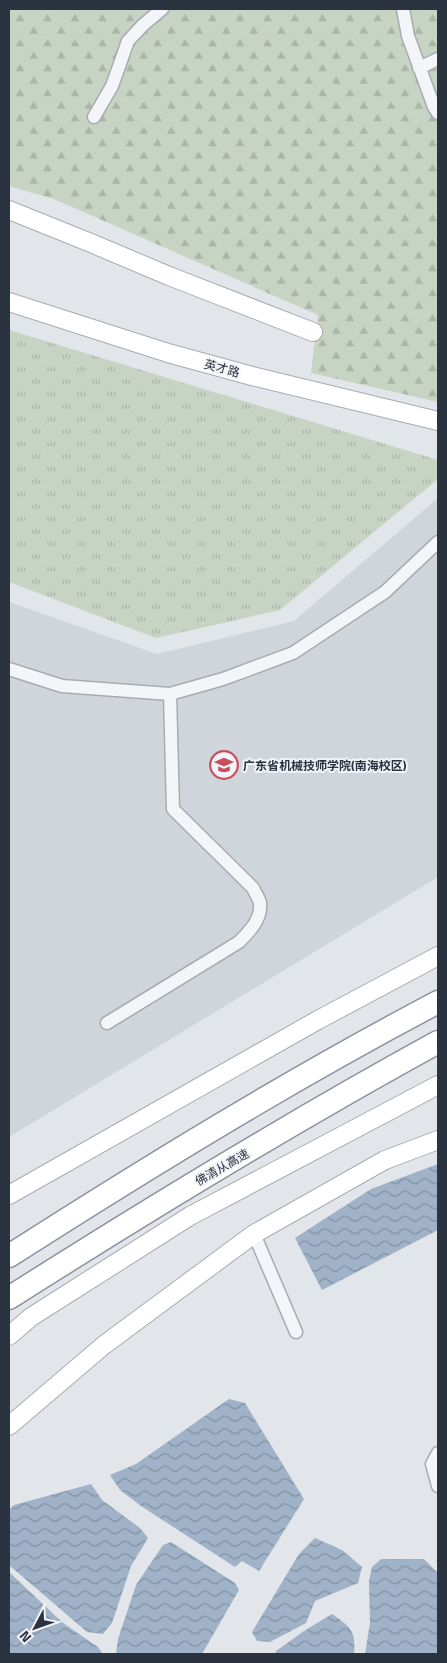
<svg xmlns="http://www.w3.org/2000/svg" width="447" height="1663" font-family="'Titillium Web','Noto Sans SC',sans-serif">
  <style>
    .built { fill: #d0d4db }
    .grass { fill: url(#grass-tufts) }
    .forest { fill: url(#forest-firs) }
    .water { fill: url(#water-waves) }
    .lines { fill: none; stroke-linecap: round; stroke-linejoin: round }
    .street-casing { stroke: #a7acb3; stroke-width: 15 }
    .secondary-casing { stroke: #a7acb3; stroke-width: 20 }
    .highway-casing { stroke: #8a929f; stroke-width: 25 }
    .street { stroke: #f4f5f8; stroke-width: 12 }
    .secondary { stroke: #fff; stroke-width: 18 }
    .highway { stroke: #fff; stroke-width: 22 }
    .labels { text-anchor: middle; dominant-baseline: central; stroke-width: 4; stroke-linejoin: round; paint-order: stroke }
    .street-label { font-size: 12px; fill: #2b3240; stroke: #f1f3f7 }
    .poi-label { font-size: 12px; font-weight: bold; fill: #2b3240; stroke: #f1f3f7; text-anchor: start }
  </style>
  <defs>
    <pattern id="grass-tufts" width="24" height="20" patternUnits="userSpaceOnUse" patternTransform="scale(1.25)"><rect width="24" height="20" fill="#c7d3c3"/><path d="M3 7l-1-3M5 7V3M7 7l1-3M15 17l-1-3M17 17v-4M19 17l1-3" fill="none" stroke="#abb6a9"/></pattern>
    <pattern id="forest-firs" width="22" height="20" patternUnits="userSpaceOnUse" patternTransform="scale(1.25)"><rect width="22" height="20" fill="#c7d3c3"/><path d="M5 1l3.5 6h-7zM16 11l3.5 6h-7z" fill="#abb6a9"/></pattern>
    <pattern id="water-waves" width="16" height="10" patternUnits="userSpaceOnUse" patternTransform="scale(1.25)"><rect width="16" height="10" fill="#9fb2c7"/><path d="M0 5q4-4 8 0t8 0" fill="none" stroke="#8291a3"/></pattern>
  </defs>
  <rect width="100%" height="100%" fill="#e2e5e9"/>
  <path class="built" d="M438,498V877L9,1137V602L157,654L294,621Z"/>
  <path class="grass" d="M9,330L438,460V479L280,610L156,638L9,582Z"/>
  <path class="forest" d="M9,9H438V402L311,373L318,315L54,199L9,186Z"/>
  <path class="water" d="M438,1164V1230L322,1290L295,1238L371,1189Z
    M229,1399L245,1403L304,1499L259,1571L242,1561L235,1567L141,1506L120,1490L110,1475L136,1464Z
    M91,1484L102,1500L140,1528L148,1538L131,1566L112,1623L103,1634L87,1632L9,1565V1510L14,1505Z
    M315,1538L342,1550L362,1567L358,1583L315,1601L306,1623L270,1642L257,1641L252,1632L299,1554Z
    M171,1542L235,1583L239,1590L202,1654H116L118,1639L136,1585L163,1545Z
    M381,1559H424L437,1572L438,1654H365L370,1623L369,1581L372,1567Z
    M9,1572L63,1623L98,1647L103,1654H9Z
    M332,1614C351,1627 356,1631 354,1654H275L276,1651L304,1631Z"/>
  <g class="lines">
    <defs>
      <path id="street" d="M403,9L408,36L434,107L438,113
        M419,68L438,59
        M94,117L112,86L128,41L143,25L162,9
        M9,669L62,686L170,694L223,679L293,653L385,592L438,542
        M107,1023L239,942C249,932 262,919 260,903C259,898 255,893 253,888L173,809L170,694
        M254,1234L296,1332
        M438,1453L432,1464L438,1486"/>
      <path id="secondary" d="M9,210L91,243L169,276L313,332
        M9,302L168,353L252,376L438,421
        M9,1195L318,1020L438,956
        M9,1336L31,1317L190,1216L438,1085
        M9,1426L104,1345L254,1234L385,1160L438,1140"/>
      <path id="highway" d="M9,1256C150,1166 290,1080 438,1002
        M9,1298C149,1209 292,1122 438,1042"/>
    </defs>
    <use href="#street" class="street-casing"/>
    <use href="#secondary" class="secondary-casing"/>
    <use href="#highway" class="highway-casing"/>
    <use href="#street" class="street"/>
    <use href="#secondary" class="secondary"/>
    <use href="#highway" class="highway"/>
  </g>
  <defs>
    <symbol id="university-ring" viewBox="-11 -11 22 22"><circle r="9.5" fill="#f1f3f7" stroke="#c74e5f" stroke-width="1.5"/><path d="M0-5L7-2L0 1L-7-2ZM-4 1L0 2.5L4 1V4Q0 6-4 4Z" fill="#c74e5f"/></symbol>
  </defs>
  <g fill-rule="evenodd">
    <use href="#university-ring" x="208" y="749" width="32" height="32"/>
  </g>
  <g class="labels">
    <g class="street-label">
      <text transform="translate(222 368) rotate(15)">英才路</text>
      <text transform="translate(222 1167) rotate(-30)">佛清从高速</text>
    </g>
    <g class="poi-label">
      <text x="243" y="765">广东省机械技师学院(南海校区)</text>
    </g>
  </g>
  <rect width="447" height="1663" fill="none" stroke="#2b3240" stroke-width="20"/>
  <g transform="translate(35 1628) rotate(229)" stroke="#f1f3f7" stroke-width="4" paint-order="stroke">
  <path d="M0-4L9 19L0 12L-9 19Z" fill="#2b3240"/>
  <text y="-8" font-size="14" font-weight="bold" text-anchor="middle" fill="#2b3240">N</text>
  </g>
</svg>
